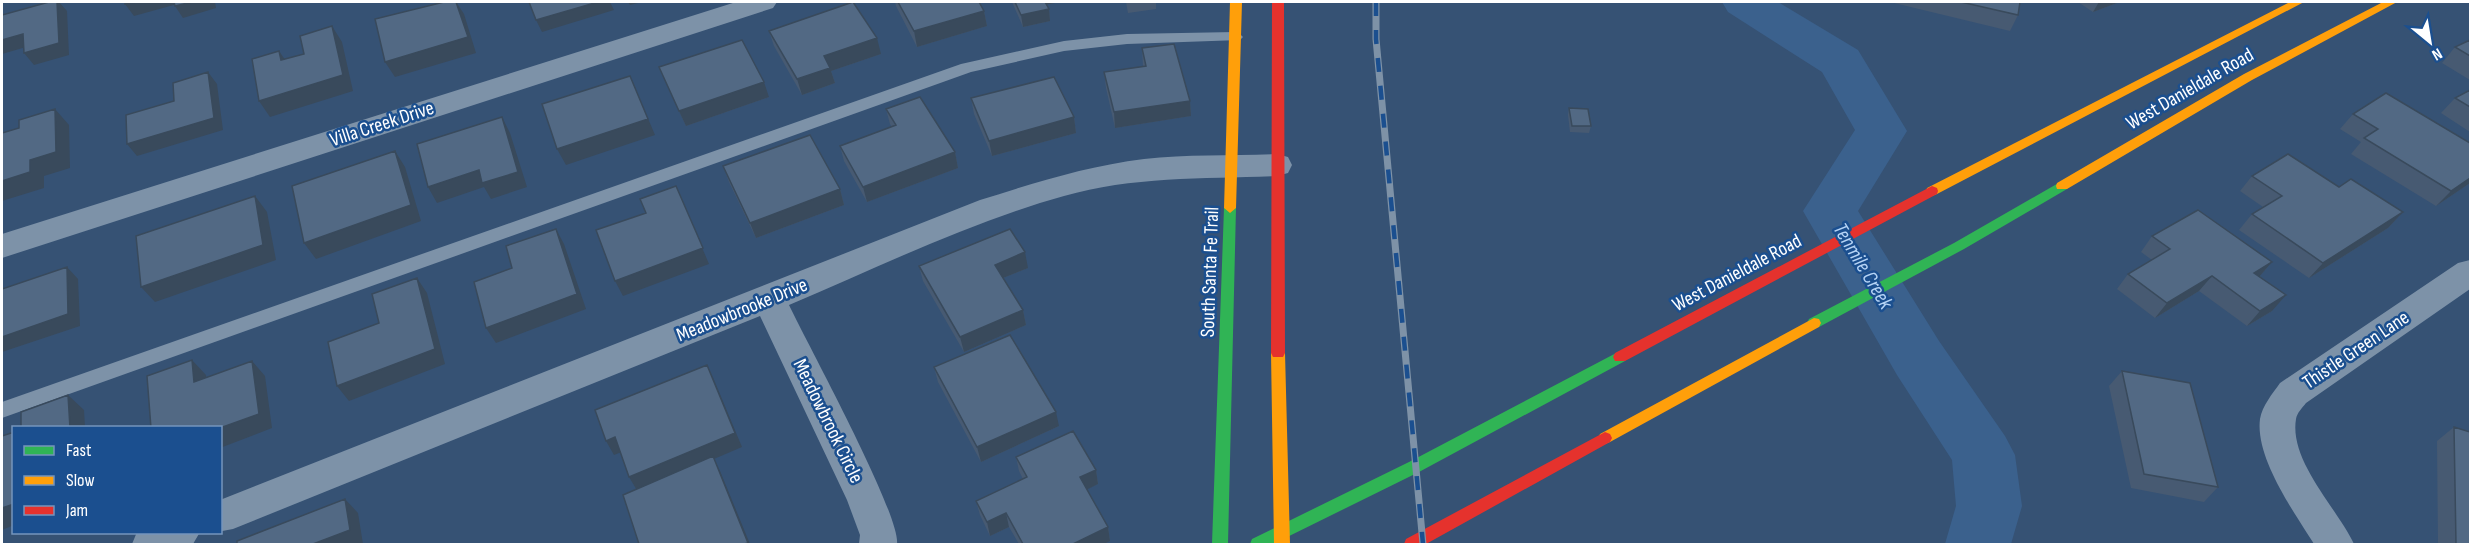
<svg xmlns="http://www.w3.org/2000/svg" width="2472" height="546" font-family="'Sofia Sans Condensed',sans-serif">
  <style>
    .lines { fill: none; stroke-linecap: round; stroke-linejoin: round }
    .river { fill: #3b618d; fill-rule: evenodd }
    .lane { fill: #7d92a8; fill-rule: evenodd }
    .street { fill: #7d92a8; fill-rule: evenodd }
    .fast { fill: #30b455; fill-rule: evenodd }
    .slow { fill: #ff9f0a; fill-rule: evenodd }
    .jam { fill: #e5322d; fill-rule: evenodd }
    .rail-casing { stroke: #7e92a7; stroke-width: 7 }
    .rail { stroke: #1b4f8f; stroke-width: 4.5; stroke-dasharray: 14; stroke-linecap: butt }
    .wall { fill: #475a72 }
    .shaded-wall { fill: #394a5c }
    .building { fill: #526984; stroke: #394a5c; stroke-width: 1.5 }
    .labels { text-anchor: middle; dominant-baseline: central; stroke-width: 5; stroke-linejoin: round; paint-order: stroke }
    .street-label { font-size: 20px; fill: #fff; stroke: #1b4f8f }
    .water-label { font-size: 21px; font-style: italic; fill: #b5d3f5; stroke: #1b4f8f }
  </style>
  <rect width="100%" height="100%" fill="#365274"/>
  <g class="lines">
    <path class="river" d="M1722,2H1778L1858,50L1907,131L1858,211L1939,341L2005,436L2015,455L2022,506L2011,544H1945L1956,506L1952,460L1897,375L1803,211L1855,130L1822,72L1728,12Z"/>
    <path class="lane" d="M1235,32L1240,34L1243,37L1240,40L1127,44L1064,51L971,72L2,418V402L961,64L1064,41L1127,34Z"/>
    <path class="street" d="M736,2H777L773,8L2,258V234Z
      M1277,154L1288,157L1292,165L1288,173L1277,176C1206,179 1133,176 1064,196C970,222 879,267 789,305C807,343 901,515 897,544H859L860,535L847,500L760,316L233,529L217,532H220V500L980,200C1034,183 1087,166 1144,159C1188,154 1233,156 1277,154Z
      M2470,260V289L2306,403C2302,408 2297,413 2296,419C2289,461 2337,508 2354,544H2314C2294,512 2255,458 2260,419C2262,406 2273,393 2280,383L2458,263Z
      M137,532H200L193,544H132Z"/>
    <path class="fast" d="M2062,181L2067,183L2068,186L2067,189L1964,249L1819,327H1809L1807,323L1809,319L1954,243Z
      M1230,203L1236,208L1228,544H1212L1224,208Z
      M1620,351L1625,353L1627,357L1625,361L1419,472L1273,544H1250L1252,539L1409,462Z"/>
    <path class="slow" d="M1230,2H1242L1236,208L1230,213L1224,208Z
      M2290,2H2304L1937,194L1932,196L1926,191L1927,188Z
      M2383,2H2397L2252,80L2067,189H2057L2056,186L2057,183L2244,74Z
      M1814,318L1819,319L1821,323L1819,327L1610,442L1605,444L1600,442L1598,438L1600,434Z
      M1278,347L1283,349L1285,353L1290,544H1274L1271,353L1273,349Z"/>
    <path class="jam" d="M1272,2H1284L1285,353L1283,357H1273L1271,353Z
      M1932,186L1937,188L1938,191L1937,194L1625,361H1615L1613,357L1615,353Z
      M1605,432L1610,434L1612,438L1610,442L1426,544H1404L1406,539Z"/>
    <defs>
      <path id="rail" d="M1376,2V39L1423,544"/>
    </defs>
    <use href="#rail" class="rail-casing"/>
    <use href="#rail" class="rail"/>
  </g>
  <path class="wall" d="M895,2H979L984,11L987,26L917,47L896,6Z
    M1012,2H1060L1047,4L1049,9L1050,21L1023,27Z
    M1126,2H1156V9L1128,13Z
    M1890,2H2020L2018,15L2010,31Z
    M2078,2H2118L2117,3L2093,12Z
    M769,31L881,54L831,71L835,83L802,95L774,46Z
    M2470,40V80L2442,63L2455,47Z
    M1142,48L1190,101L1191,116L1115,128L1106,88L1104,72L1143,67Z
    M659,67L769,97L686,126Z
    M2470,90V132L2441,113L2455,98Z
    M971,98L1074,117L1076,133L992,156L974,114Z
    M1569,108L1591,126L1589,133L1570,132L1568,115Z
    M886,109L955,152L958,168L867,202L844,161L840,146L892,127L890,124Z
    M2353,114L2470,183L2436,206L2351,154L2361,142L2340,129Z
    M723,166L840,189L844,205L756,238L729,182Z
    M2252,176L2339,187L2403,212L2388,228L2309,278L2239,230L2252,214L2263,207L2240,191Z
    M2152,236L2272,262L2259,277L2272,311L2247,326L2199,291L2155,318L2117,289L2128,274L2152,260L2141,252Z
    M919,266L1028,268L1003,278L1023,310L1026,325L964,352L923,281Z
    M934,367L1059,426L981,462L938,382Z
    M2122,371L2218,487L2204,502L2131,488L2109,386Z
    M2454,427L2470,544H2438L2437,441Z
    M1016,457L1096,470L1098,484L1087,489L1108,527L1110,541L1104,544H1019L1009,527L990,536L980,515L976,501L1023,479L1019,471Z"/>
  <path class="shaded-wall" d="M57,2H59L67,11L69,55L34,65L24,53Z
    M136,2H180L181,3L134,16L125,4Z
    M192,2H215L216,8L183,18L175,6Z
    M456,2L464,14L476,53L395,77L385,62Z
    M598,2H610L614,10L542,32L536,20Z
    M628,2H642L630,5Z
    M1043,2H1060L1044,5Z
    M2099,2H2118L2117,3L2093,12Z
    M1049,9L1050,21L1023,27L1021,15Z
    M984,11L987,26L917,47L914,31Z
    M332,26L342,42L353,91L270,117L259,101Z
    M23,34L33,45L2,54V40Z
    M877,38L881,54L831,71L835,83L802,95L797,79L824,56Z
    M279,51L290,67L281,60Z
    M208,72L217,84L223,130L137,156L127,144Z
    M630,76L655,135L566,165L557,149Z
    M764,82L769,97L686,126L679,111Z
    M1190,101L1191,116L1115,128L1114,112Z
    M55,109L69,125L70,168L44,176V188L2,201V181L30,160Z
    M502,117L510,133L527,187L491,199L484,187L437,203L428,187Z
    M1074,117L1076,133L992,156L989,141Z
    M395,151L405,167L421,221L316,259L304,243Z
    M955,152L958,168L867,202L863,187Z
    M2470,178V183L2436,206L2451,191Z
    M676,186L709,264L623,296L615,281Z
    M840,189L844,205L756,238L750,223Z
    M255,196L267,212L276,260L155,302L141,287Z
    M2403,212L2388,228L2309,278L2323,263Z
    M556,229L564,244L586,309L496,343L486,328Z
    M1025,252L1028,268L998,280L995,265Z
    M2272,262L2259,277L2254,273Z
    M67,267L78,279L80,326L2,352V337Z
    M2212,276L2199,291L2155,318L2167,303Z
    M417,278L427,293L445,364L349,401L337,386Z
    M2286,295L2272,311L2247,326L2260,311Z
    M1023,310L1026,325L964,352L960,337Z
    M192,360L206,375L209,397L194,382Z
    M252,361L265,376L272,428L220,448V428Z
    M707,365L714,380L742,447L714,459L720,471L750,544H744L638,492L629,477Z
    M68,395L84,410L85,428H70Z
    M1056,412L1059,426L981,462L977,447Z
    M615,437L624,451L614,455L606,441Z
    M1096,470L1098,484L1082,492L1080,477Z
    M345,499L358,513L363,544H313Z
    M14,504V525L2,530V508Z
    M1006,513L1009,527L990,536L987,522Z
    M1108,527L1110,541L1104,544H1073Z"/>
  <path class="building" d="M49,2H57L59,43L24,53L23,34L2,40V15Z
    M125,2H136L125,4Z
    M174,2H192L175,6Z
    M444,2H456L468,37L385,62L375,19Z
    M529,2H598L536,20Z
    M853,2L877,38L824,56L830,68L797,79L769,31Z
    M898,2H979L984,11L914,31Z
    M1015,2H1045L1049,9L1021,15Z
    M1961,2H2020L2018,15Z
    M332,26L343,75L259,101L252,59L279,51L281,60L304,54L300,36Z
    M742,40L764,82L679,111L659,67Z
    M2470,40V56L2455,47Z
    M1174,44L1190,101L1114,112L1104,72L1146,66L1142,48Z
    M208,72L214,118L127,144L126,115L174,101L173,83Z
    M630,76L648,119L557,149L542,104Z
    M1054,77L1074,117L989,141L971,98Z
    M2470,90V107L2455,98Z
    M2386,93L2470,143V178L2451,191L2364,138L2378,129L2353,114Z
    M920,97L955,152L863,187L840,146L896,125L886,109Z
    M1569,108L1588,109L1591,126H1572Z
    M55,109L56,152L30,160V172L2,181V133L19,128V120Z
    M502,117L518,172L482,183L479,170L428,187L417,144Z
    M810,135L840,189L750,223L723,166Z
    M395,151L411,205L304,243L292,186Z
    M2288,154L2339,187L2351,179L2403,212L2323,263L2252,214L2282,196L2252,176Z
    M676,186L703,248L615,281L596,230L646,213L640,199Z
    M255,196L263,245L141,287L136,236Z
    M2198,210L2272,262L2254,273L2286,295L2260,311L2212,276L2167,303L2128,274L2170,249L2152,236Z
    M556,229L577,294L486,328L474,282L512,268L506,246Z
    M1010,229L1025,252L995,265L1023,310L960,337L919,266Z
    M67,267L68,314L2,337V289Z
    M417,278L435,349L337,386L328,342L379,323L372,294Z
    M1010,335L1056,412L977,447L934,367Z
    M192,360L194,382L252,361L259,414L220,428H151L147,376Z
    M707,365L735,433L629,477L615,437L606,441L595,410Z
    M2122,371L2190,383L2218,487L2144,474Z
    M68,395L70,428H21V412Z
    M2454,427L2470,432V544H2456Z
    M1073,431L1096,470L1080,477L1108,527L1073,544H1023L1006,513L987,522L976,501L1027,477L1016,457Z
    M14,432V504L2,508V436Z
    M713,456L748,543L744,544H638H639L623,495Z
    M345,499L350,530L313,544H237V541Z"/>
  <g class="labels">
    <g class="street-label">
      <text transform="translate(2190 89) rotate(-30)">West Danieldale Road</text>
      <text transform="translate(382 124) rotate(-18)">Villa Creek Drive</text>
      <text transform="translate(1210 272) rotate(-88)">South Santa Fe Trail</text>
      <text transform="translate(1737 273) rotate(-28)">West Danieldale Road</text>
      <text transform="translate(742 310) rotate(-22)">Meadowbrooke Drive</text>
      <text transform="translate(2356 350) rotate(-34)">Thistle Green Lane</text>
      <text transform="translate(828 421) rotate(64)">Meadowbrook Circle</text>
    </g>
    <g class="water-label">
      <text transform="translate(1863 266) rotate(59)">Tenmile Creek</text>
    </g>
  </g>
  <rect width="2472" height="546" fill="none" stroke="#ffffff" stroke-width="6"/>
  <rect x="12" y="426" width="210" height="108" fill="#1b4f8f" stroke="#7695bc" stroke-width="1.5"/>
  <rect x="24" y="446" width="30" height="9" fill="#30b455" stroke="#7695bc" stroke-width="1.5"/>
  <text x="66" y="456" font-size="18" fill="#ffffff">Fast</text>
  <rect x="24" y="476" width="30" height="9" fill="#ff9f0a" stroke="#7695bc" stroke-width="1.5"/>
  <text x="66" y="486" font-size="18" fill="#ffffff">Slow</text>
  <rect x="24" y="506" width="30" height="9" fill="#e5322d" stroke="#7695bc" stroke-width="1.5"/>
  <text x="66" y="516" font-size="18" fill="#ffffff">Jam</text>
  <g transform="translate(2430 42) rotate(150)" stroke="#1b4f8f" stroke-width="4.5" paint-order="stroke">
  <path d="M0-4.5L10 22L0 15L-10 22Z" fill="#ffffff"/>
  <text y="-9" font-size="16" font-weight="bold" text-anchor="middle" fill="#ffffff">N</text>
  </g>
</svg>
